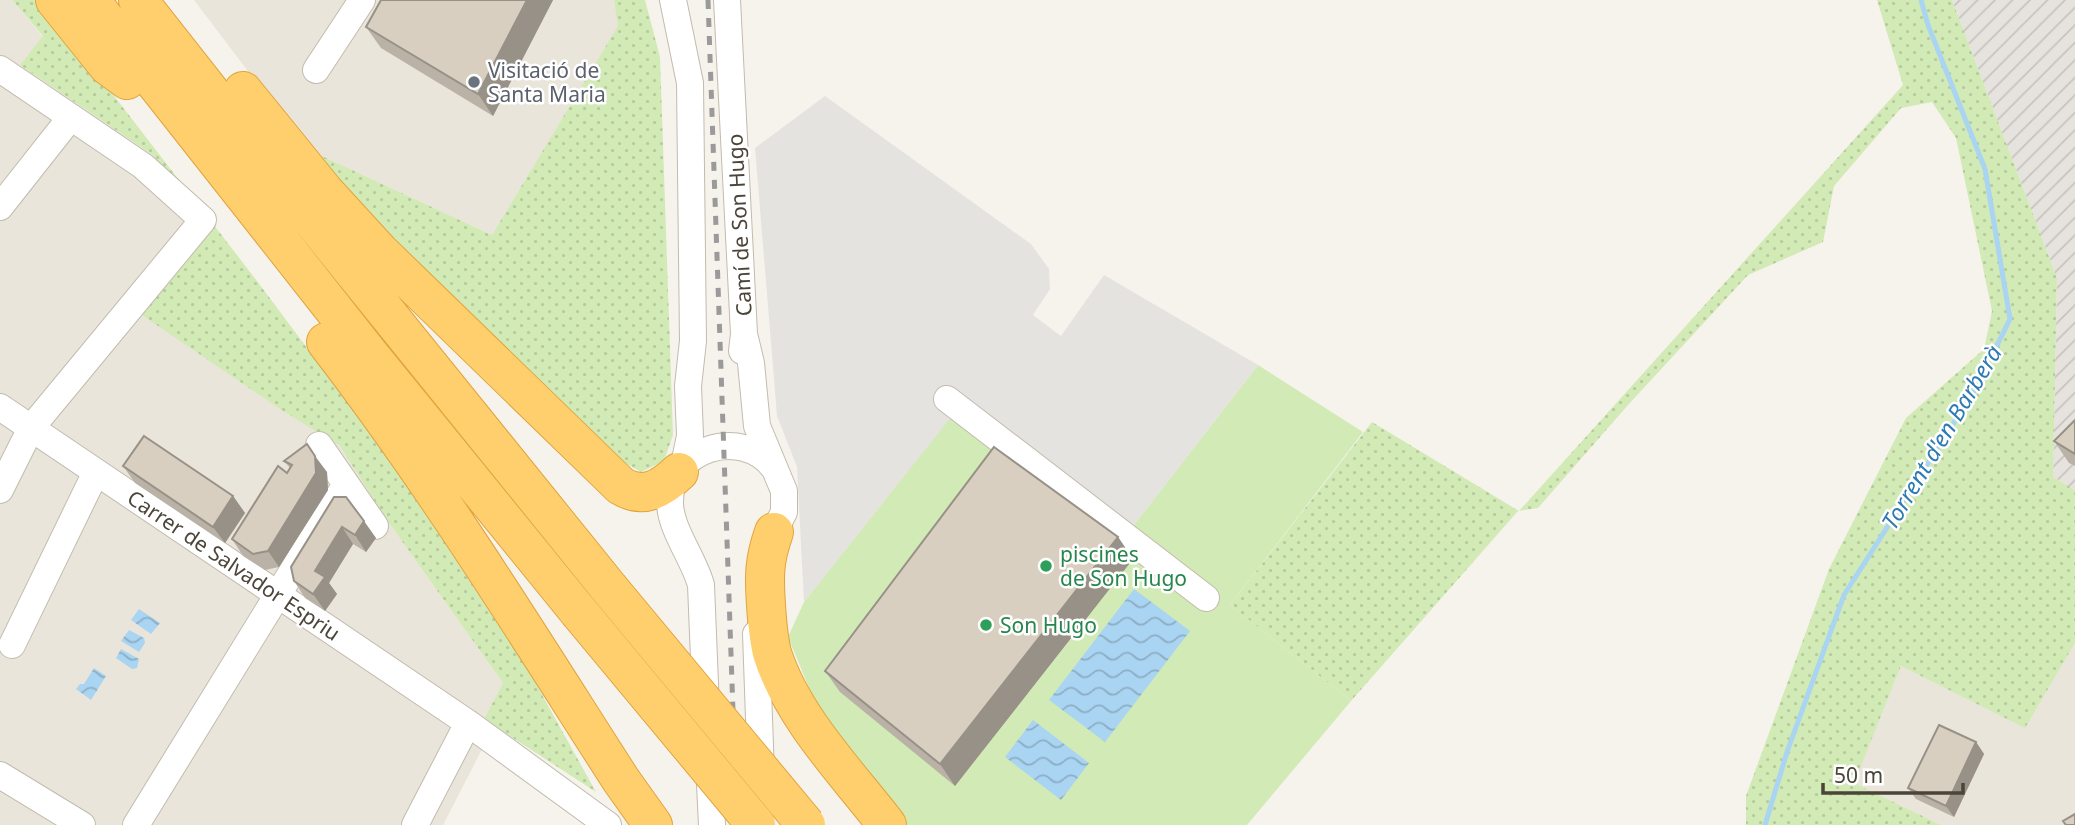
<svg xmlns="http://www.w3.org/2000/svg" width="2075" height="825" font-family="'Noto Sans',sans-serif">
  <style>
    .residential { fill: #eae5da }
    .industrial { fill: url(#industrial-furrows) }
    .green { fill: url(#green-dots) }
    .pitch { fill: #d2eab5 }
    .parking { fill: #e5e3e0 }
    .water { fill: url(#water-waves) }
    .lines { fill: none; stroke-linecap: round; stroke-linejoin: round }
    .stream { stroke: #a9d4f2; stroke-width: 5 }
    .minor-casing { stroke: #c2bbae; stroke-width: 28 }
    .highway-casing { stroke: #e0a43c; stroke-width: 40 }
    .minor { stroke: #fff; stroke-width: 26 }
    .highway { stroke: #ffcf6e; stroke-width: 38 }
    .rail { stroke: #9a9a9a; stroke-width: 5; stroke-dasharray: 9 9; stroke-linecap: butt }
    .highway-bridge-casing { stroke: #e0a43c; stroke-width: 40; stroke-linecap: butt }
    .highway-bridge { stroke: #ffcf6e; stroke-width: 38 }
    .wall { fill: #bab2a6 }
    .shaded-wall { fill: #979187 }
    .building { fill: #d8cfc1; stroke: #979187; stroke-width: 2 }
    .worship-dot { fill: #6b7280; stroke: #fff; stroke-width: 2.5 }
    .leisure-dot { fill: #2e9e5b; stroke: #fff; stroke-width: 2.5 }
    .labels { text-anchor: middle; dominant-baseline: central; stroke-width: 5; stroke-linejoin: round; paint-order: stroke }
    .worship-label { font-size: 21px; fill: #5b616d; stroke: #fff; text-anchor: start }
    .street-label { font-size: 21px; fill: #4b4439; stroke: #fff }
    .leisure-label { font-size: 21px; fill: #27864d; stroke: #fff; text-anchor: start }
    .water-label { font-size: 23px; font-style: italic; fill: #2e7ab2; stroke: #fff }
  </style>
  <defs>
    <pattern id="industrial-furrows" width="10" height="10" patternUnits="userSpaceOnUse" patternTransform="scale(1.75)"><rect width="10" height="10" fill="#e6e2dd"/><path d="M-1 1l2-2M0 10L10 0M9 11l2-2" fill="none" stroke="#c7c3be"/></pattern>
    <pattern id="green-dots" width="8" height="8" patternUnits="userSpaceOnUse" patternTransform="scale(1.75)"><rect width="8" height="8" fill="#d2eab5"/><path d="M2 2h.1M6 6h.1" fill="none" stroke="#b6ca9c" stroke-width="1.8" stroke-linecap="round"/></pattern>
    <pattern id="water-waves" width="16" height="10" patternUnits="userSpaceOnUse" patternTransform="scale(1.75)"><rect width="16" height="10" fill="#a9d4f2"/><path d="M0 5q4-4 8 0t8 0" fill="none" stroke="#8caec5"/></pattern>
  </defs>
  <rect width="100%" height="100%" fill="#f6f3ec"/>
  <path class="residential" d="M0,0H12L43,37L20,65L154,156L212,230L142,314L280,408L340,446L384,516L503,683L484,719L494,726L443,825H0Z
    M194,0H614L619,26L492,235L307,149Z
    M2075,643V825H1941L1853,783L1901,666L2025,727Z"/>
  <path class="industrial" d="M1952,0H2075V490L2053,477L2057,278Z"/>
  <path class="green" d="M12,0H40L257,281L393,463L500,619L596,792L484,719L503,683L384,516L340,446L280,409L142,315L212,230L154,156L20,65L43,36Z
    M614,0H645L660,57L673,435L664,461L641,472L613,456L438,287L307,149L492,235L618,26Z
    M1877,0H1952L2057,278L2053,477L2075,490V643L2025,728L1901,666L1854,783L1941,825H1746V796L1829,569L1906,418L1984,349L1992,311L1956,138L1932,102L1901,108L1834,186L1823,242L1748,275L1628,405L1538,508L1518,511L1351,701L1230,605L1372,422L1519,511L1903,85Z"/>
  <path class="pitch" d="M1258,365L1363,432L1230,605L1351,701L1247,825H907L827,731L788,637L804,602L963,401L1130,530Z"/>
  <path class="parking" d="M825,96L1031,244L1049,269L1050,289L1033,315L1061,336L1104,275L1258,365L1130,530L963,402L804,602L797,467L777,416L755,148Z"/>
  <path class="water" d="M1134,589L1190,631L1105,742L1049,700Z
    M139,609L160,623L151,634L131,620Z
    M129,630L144,638L145,643L139,652L121,641Z
    M121,649L139,659L137,668L132,669L116,658Z
    M94,668L106,676L91,700L76,689L80,684H84Z
    M1033,720L1089,763L1061,800L1005,757Z"/>
  <g class="lines">
    <path class="stream" d="M1765,825L1787,752L1844,595L1976,388L2010,319L1985,169L1928,25L1921,0"/>
    <defs>
      <path id="minor" d="M673,0L690,83L693,341L688,386L690,436L684,465
        M727,0L744,334L742,351
        M0,69L143,166L203,220L31,428L0,490
        M316,70L362,0
        M0,207L71,117
        M744,334L751,363L757,426L784,491V512L767,546
        M947,399L1206,598
        M0,407L468,723L608,825
        M319,445L375,526
        M756,634L761,774
        M12,645L96,472
        M706,708L701,585C694,559 671,530 670,504C668,448 742,426 774,468
        M709,764L712,825
        M0,775L82,825
        M136,825L346,484
        M415,825L468,723"/>
      <path id="highway" d="M55,0L108,66L127,80
        M90,0L369,354L578,611
        M138,0L282,183L609,588
        M243,91L325,192L380,252L621,486C644,500 662,488 679,472
        M326,342C434,482 526,632 621,780L653,825
        M774,532C764,560 764,576 766,605C767,621 768,637 772,653C792,717 847,773 887,825"/>
    </defs>
    <use href="#minor" class="minor-casing"/>
    <use href="#highway" class="highway-casing"/>
    <use href="#minor" class="minor"/>
    <use href="#highway" class="highway"/>
    <path class="rail" d="M708,0L737,825"/>
    <defs>
      <path id="highway-bridge" d="M609,588L806,825
        M578,611L756,825"/>
    </defs>
    <use href="#highway-bridge" class="highway-bridge-casing"/>
    <use href="#highway-bridge" class="highway-bridge"/>
  </g>
  <path class="wall" d="M553,0L493,116L381,48L366,27Z
    M2075,420V466L2069,463L2054,441Z
    M284,461L327,472L328,490L279,567L265,570L243,556L232,539L287,473L290,468Z
    M123,466L233,496L245,513L225,543L135,483Z
    M334,497L376,538L366,552L353,544L329,583L337,594L325,611L305,598L294,581Z
    M1118,537L1133,559L955,786L840,692L825,671Z
    M1976,742L1984,754L1954,817L1916,799L1908,788Z"/>
  <path class="shaded-wall" d="M527,0H553L493,116L478,94Z
    M315,456L327,472L328,490L279,567L268,551Z
    M233,496L245,513L225,543L213,527Z
    M364,521L376,538L366,552L355,535Z
    M342,527L353,544L329,583L337,594L325,611L313,594L315,571Z
    M1118,537L1133,559L955,786L940,764Z
    M1976,742L1984,754L1954,817L1946,806Z"/>
  <path class="building" d="M381,0H527L478,94L366,27Z
    M2075,420V454L2054,441Z
    M144,436L233,496L213,527L123,466Z
    M307,444L315,456L316,473L268,551L253,554L232,539L278,466L287,473L292,465L284,461Z
    M994,447L1118,537L940,764L825,671Z
    M334,497H346L364,521L355,535L342,527L315,571L325,577L313,594L294,581L291,567Z
    M1939,725L1976,742L1946,806L1908,788Z
    M2075,814V825H2066L2063,821Z"/>
  <circle class="worship-dot" cx="474" cy="82" r="7"/>
  <g class="leisure-dot">
    <circle cx="1046" cy="566" r="7"/>
    <circle cx="986" cy="625" r="7"/>
  </g>
  <g class="labels">
    <g class="worship-label">
      <text x="488" y="70">Visitació de<tspan x="488" dy="24">Santa Maria</tspan></text>
    </g>
    <g class="street-label">
      <text transform="translate(739 225) rotate(-93)">Camí de Son Hugo</text>
      <text transform="translate(234 565) rotate(34)">Carrer de Salvador Espriu</text>
    </g>
    <g class="leisure-label">
      <text x="1060" y="554">piscines<tspan x="1060" dy="24">de Son Hugo</tspan></text>
      <text x="1000" y="625">Son Hugo</text>
    </g>
    <g class="water-label">
      <text transform="translate(1941 437) rotate(-59)">Torrent d'en Barberà</text>
    </g>
  </g>
  <path d="M1823 783v10h140v-10" fill="none" stroke="#4b4439" stroke-width="3.5"/>
  <text x="1834" y="783" font-size="21" fill="#4b4439" stroke="#ffffff" stroke-width="5" paint-order="stroke">50 m</text>
</svg>
